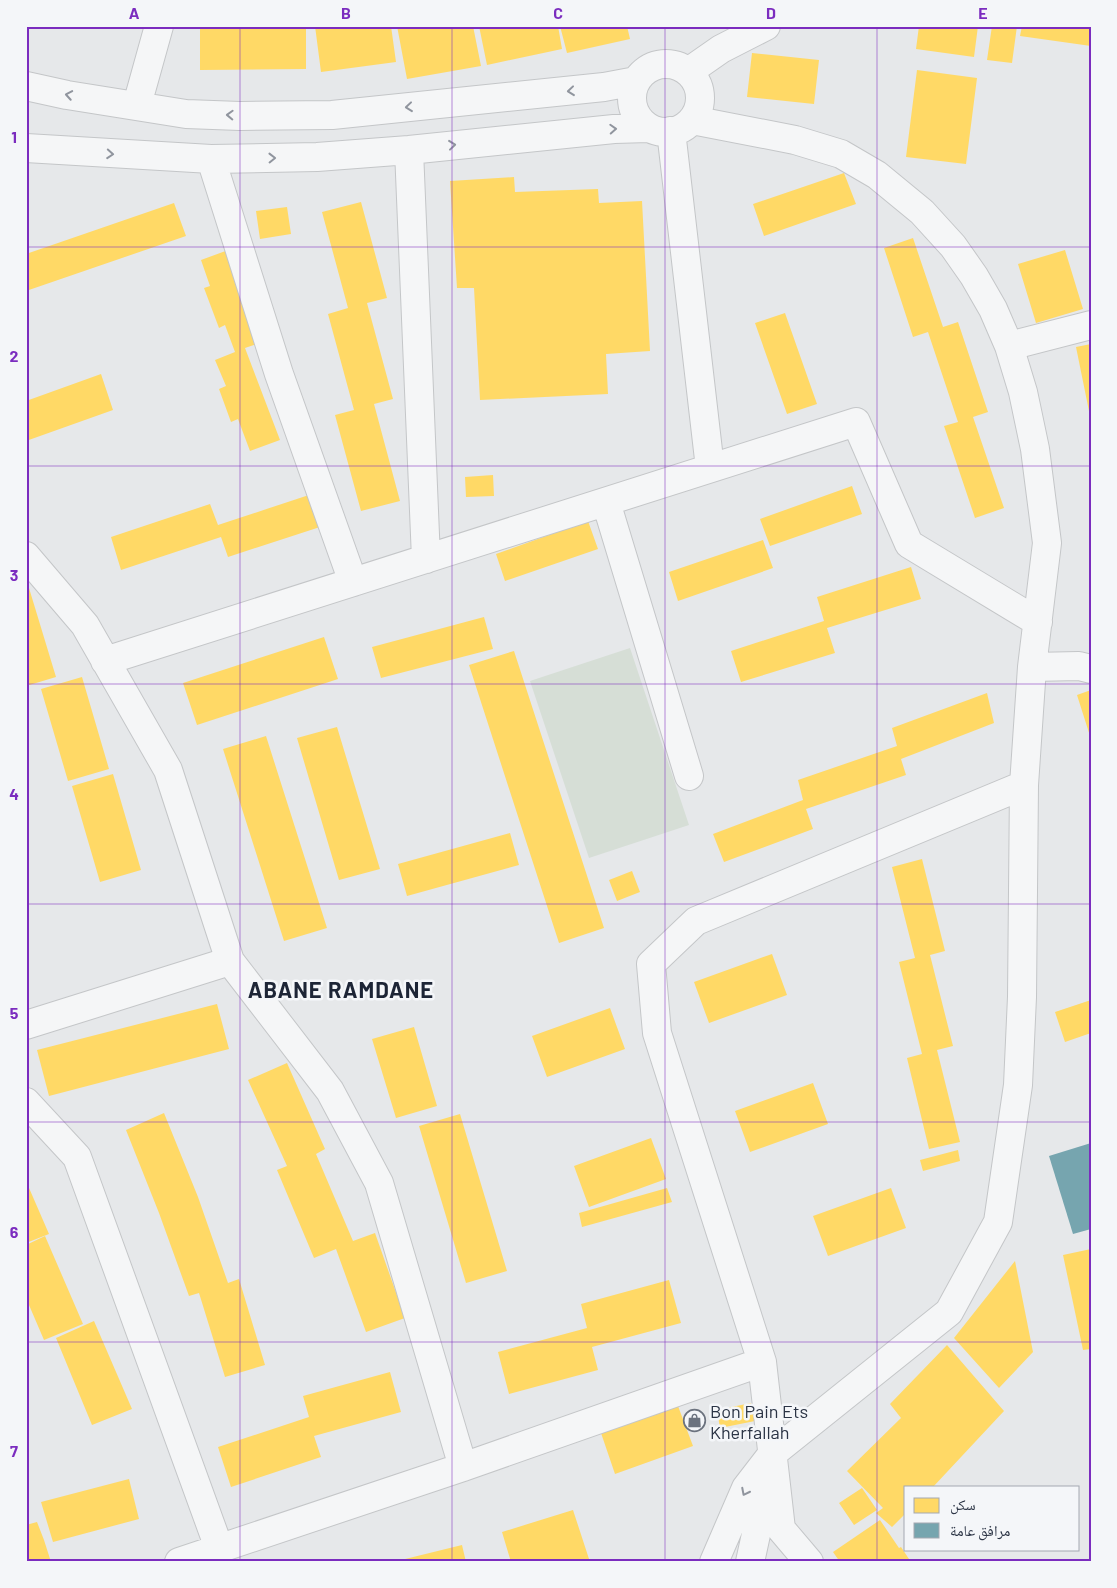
<svg xmlns="http://www.w3.org/2000/svg" width="1117" height="1588" font-family="Barlow,'Noto Naskh Arabic',sans-serif">
  <style>
    .green { fill: #d6ded6 }
    .homes { fill: #ffd966 }
    .public { fill: #76a5af }
    .lines { fill: none; stroke-linecap: round; stroke-linejoin: round }
    .minor-casing { stroke: #c4c6c8; stroke-width: 30 }
    .minor { stroke: #f5f6f7; stroke-width: 28 }
    .oneway { stroke: #90959e }
    .grid { fill: none; stroke: #7b2cbf; stroke-width: 1; stroke-opacity: 0.55 }
    .labels { text-anchor: middle; dominant-baseline: central; stroke-width: 5; stroke-linejoin: round; paint-order: stroke }
    .poi-label { font-size: 18px; fill: #2b3445; stroke: #f4f6f9; text-anchor: start }
    .district-label { font-size: 22px; font-weight: bold; letter-spacing: 1px; fill: #1d2536; stroke: #f4f6f9 }
    .neatline { fill: none; stroke: #7b2cbf; stroke-width: 2 }
    .grid-label { font-size: 16px; text-anchor: middle; font-weight: bold; fill: #7b2cbf }
  </style>
  <rect width="100%" height="100%" fill="#e6e8ea"/>
  <path class="green" d="M630,648L689,825L589,858L530,681Z"/>
  <path class="homes" d="M200,26H306V69L200,70Z
    M315,26H391L396,62L321,72Z
    M397,26H473L481,66L407,79Z
    M479,26H558L562,49L487,65Z
    M560,26H627L630,39L567,53Z
    M919,26H978L974,57L916,49Z
    M992,26H1017L1012,63L987,60Z
    M1022,26H1091V46L1020,36Z
    M752,53L819,60L814,104L747,97Z
    M917,70L977,78L966,164L906,157Z
    M844,173L856,204L764,236L753,204Z
    M514,177L515,192L598,189L599,203L642,201L650,351L606,354L608,394L480,400L474,288H457L450,181Z
    M361,202L387,298L367,303L393,399L374,404L400,501L361,511L335,415L354,410L328,314L348,308L322,212Z
    M174,203L186,236L26,291V254Z
    M287,207L291,234L260,239L256,211Z
    M913,238L943,327L958,322L988,412L973,417L1004,508L975,518L944,426L958,422L928,332L913,337L884,248Z
    M231,249L265,341L245,348L280,440L250,451L238,419L231,422L219,389L226,386L215,360L235,352L225,325L219,328L204,288L210,286L201,260Z
    M1065,250L1083,309L1036,323L1018,264Z
    M785,313L817,404L787,414L755,323Z
    M1091,344V416H1090L1076,347Z
    M101,374L113,410L26,441V401Z
    M493,475L494,496L466,497L465,477Z
    M852,486L862,514L770,546L760,519Z
    M309,495L320,527L228,557L221,537L121,570L111,537L210,504L218,525Z
    M588,521L598,549L505,581L496,554Z
    M763,540L773,568L678,601L669,572Z
    M911,567L921,599L827,628L835,653L741,682L731,651L824,621L817,597Z
    M29,588L56,677L26,686V589Z
    M484,617L493,649L381,678L372,647Z
    M324,637L338,679L197,725L183,683Z
    M514,651L604,928L559,943L469,665Z
    M82,677L109,769L68,781L41,689Z
    M1091,690V736H1090L1077,695Z
    M987,693L994,723L901,759L906,775L806,809L813,829L724,862L713,834L803,800L798,780L897,746L892,728Z
    M337,727L380,869L339,880L297,738Z
    M266,736L327,928L284,941L223,749Z
    M113,774L141,870L100,882L72,786Z
    M510,833L519,865L407,896L398,864Z
    M922,859L945,951L930,955L953,1046L937,1050L960,1142L929,1149L907,1058L922,1054L899,962L915,958L892,867Z
    M632,871L640,892L617,901L609,880Z
    M772,954L787,995L709,1023L694,982Z
    M1091,1000V1033L1065,1042L1055,1012Z
    M217,1004L229,1049L49,1096L37,1050Z
    M610,1008L625,1049L547,1077L532,1036Z
    M414,1027L437,1106L396,1118L372,1039Z
    M287,1063L325,1149L316,1154L353,1241L375,1233L405,1318L366,1332L336,1249L314,1258L277,1170L287,1166L248,1080Z
    M813,1083L828,1124L750,1152L735,1111Z
    M164,1113L198,1197L228,1283L239,1279L265,1365L225,1377L199,1293L189,1296L159,1213L126,1130Z
    M460,1114L507,1271L466,1283L419,1126Z
    M651,1138L666,1179L589,1207L574,1166Z
    M958,1150L960,1161L923,1171L920,1160Z
    M26,1181L49,1234L26,1243Z
    M667,1188L672,1202L582,1227L579,1213Z
    M891,1188L906,1228L828,1256L813,1216Z
    M45,1236L83,1324L44,1340L26,1298V1245Z
    M1091,1249V1349L1083,1350L1063,1255Z
    M1015,1261L1033,1352L999,1388L954,1338Z
    M669,1280L681,1323L592,1347L598,1370L509,1394L498,1352L587,1328L581,1304Z
    M94,1321L132,1409L92,1425L56,1338Z
    M947,1345L1004,1411L933,1487H906V1513L892,1527L876,1513L883,1508L847,1471L901,1418L890,1404Z
    M390,1372L401,1412L314,1436L321,1457L231,1487L218,1447L309,1417L303,1396Z
    M751,1403L755,1421L720,1428L717,1410Z
    M678,1406L693,1446L615,1474L601,1433Z
    M129,1479L139,1519L53,1542L41,1502Z
    M862,1488L877,1510L854,1525L839,1503Z
    M573,1510L590,1562H511L502,1532Z
    M880,1520L899,1548L901,1547L911,1562H840L833,1552Z
    M37,1522L44,1540L51,1562H26V1525Z
    M462,1545L466,1562H397V1561Z"/>
  <path class="public" d="M1091,1143V1229L1073,1234L1049,1156Z"/>
  <g class="lines">
    <defs>
      <path id="minor" d="M632 98a34 34 0 1 1 68 0a34 34 0 1 1-68 0Z
        M688,72L721,49L766,26
        M26,86L67,95L186,114L240,116L332,115L604,87L636,81
        M137,105L159,26
        M692,120L795,140L841,154L877,175L922,212L953,246L974,276L993,309L1009,346L1023,392L1035,449L1047,543L1032,667L1024,785L1022,997L1018,1085L998,1222L949,1312L773,1453L746,1488L714,1562
        M671,131L710,468
        M26,148L211,159L317,157L409,150L614,129L649,128
        M409,150L426,559
        M211,159L279,374L353,582
        M1009,346L1091,325
        M606,502L689,776
        M26,556L85,625L168,770L230,961L330,1091L379,1183L463,1467
        M105,661L856,422L909,544L1038,622
        M1032,667L1079,666L1091,669
        M26,1025L230,961
        M26,1102L77,1157L219,1548
        M179,1562L463,1467L762,1362
        M750,1562L768,1479
        M809,1562L781,1529L762,1362L657,1033L651,964L696,921L1024,785"/>
    </defs>
    <use href="#minor" class="minor-casing"/>
    <use href="#minor" class="minor"/>
  </g>
  <defs><path id="oneway-chevron" d="M-2-3.5L2.5 0L-2 3.5" fill="none" stroke-width="1.6" stroke-linecap="round" stroke-linejoin="round" transform="scale(1.25)"/></defs>
  <g class="oneway">
    <use href="#oneway-chevron" transform="translate(571 91) rotate(174)"/>
    <use href="#oneway-chevron" transform="translate(69 95) rotate(-170)"/>
    <use href="#oneway-chevron" transform="translate(409 107) rotate(174)"/>
    <use href="#oneway-chevron" transform="translate(230 115) rotate(-178)"/>
    <use href="#oneway-chevron" transform="translate(613 129) rotate(-3)"/>
    <use href="#oneway-chevron" transform="translate(452 145) rotate(-6)"/>
    <use href="#oneway-chevron" transform="translate(110 154) rotate(4)"/>
    <use href="#oneway-chevron" transform="translate(272 158) rotate(-1)"/>
    <use href="#oneway-chevron" transform="translate(745 1492) rotate(117)"/>
  </g>
  <path class="grid" d="M240,26V1562M452,26V1562M665,26V1562M877,26V1562M26,247H1091M26,466H1091M26,684H1091M26,904H1091M26,1122H1091M26,1342H1091"/>
  <defs>
    <symbol id="shop-ring" viewBox="-11 -11 22 22"><circle r="9.5" fill="#f4f6f9" stroke="#6c737f" stroke-width="1.5"/><path d="M-5-2.5h2.3a2.7 3.5 0 0 1 5.4 0H5L5.5 6h-11ZM-1.5-2.5h3a1.5 2.3 0 0 0-3 0Z" fill="#6c737f"/></symbol>
  </defs>
  <g fill-rule="evenodd">
    <use href="#shop-ring" x="682" y="1408" width="25" height="25"/>
  </g>
  <g class="labels">
    <g class="poi-label">
      <text x="710" y="1411">Bon Pain Ets<tspan x="710" dy="21">Kherfallah</tspan></text>
    </g>
    <g class="district-label">
      <text x="341" y="989">ABANE RAMDANE</text>
    </g>
  </g>
  <rect width="1117" height="1588" fill="none" stroke="#f4f6f9" stroke-width="55"/>
  <rect x="904" y="1486" width="175" height="65" fill="#f4f6f9" stroke="#a4a8b1"/>
  <rect x="914" y="1498" width="25" height="15" fill="#ffd966" stroke="#a4a8b1"/>
  <text x="950" y="1510" font-size="15" fill="#2b3445">سكن</text>
  <rect x="914" y="1523" width="25" height="15" fill="#76a5af" stroke="#a4a8b1"/>
  <text x="950" y="1536" font-size="15" fill="#2b3445">مرافق عامة</text>
  <rect x="28" y="28" width="1062" height="1532" class="neatline"/>
  <g class="grid-label">
    <text x="134" y="19">A</text>
    <text x="346" y="19">B</text>
    <text x="558" y="19">C</text>
    <text x="771" y="19">D</text>
    <text x="983" y="19">E</text>
    <text x="14" y="143">1</text>
    <text x="14" y="362">2</text>
    <text x="14" y="581">3</text>
    <text x="14" y="800">4</text>
    <text x="14" y="1019">5</text>
    <text x="14" y="1238">6</text>
    <text x="14" y="1457">7</text>
  </g>
</svg>
